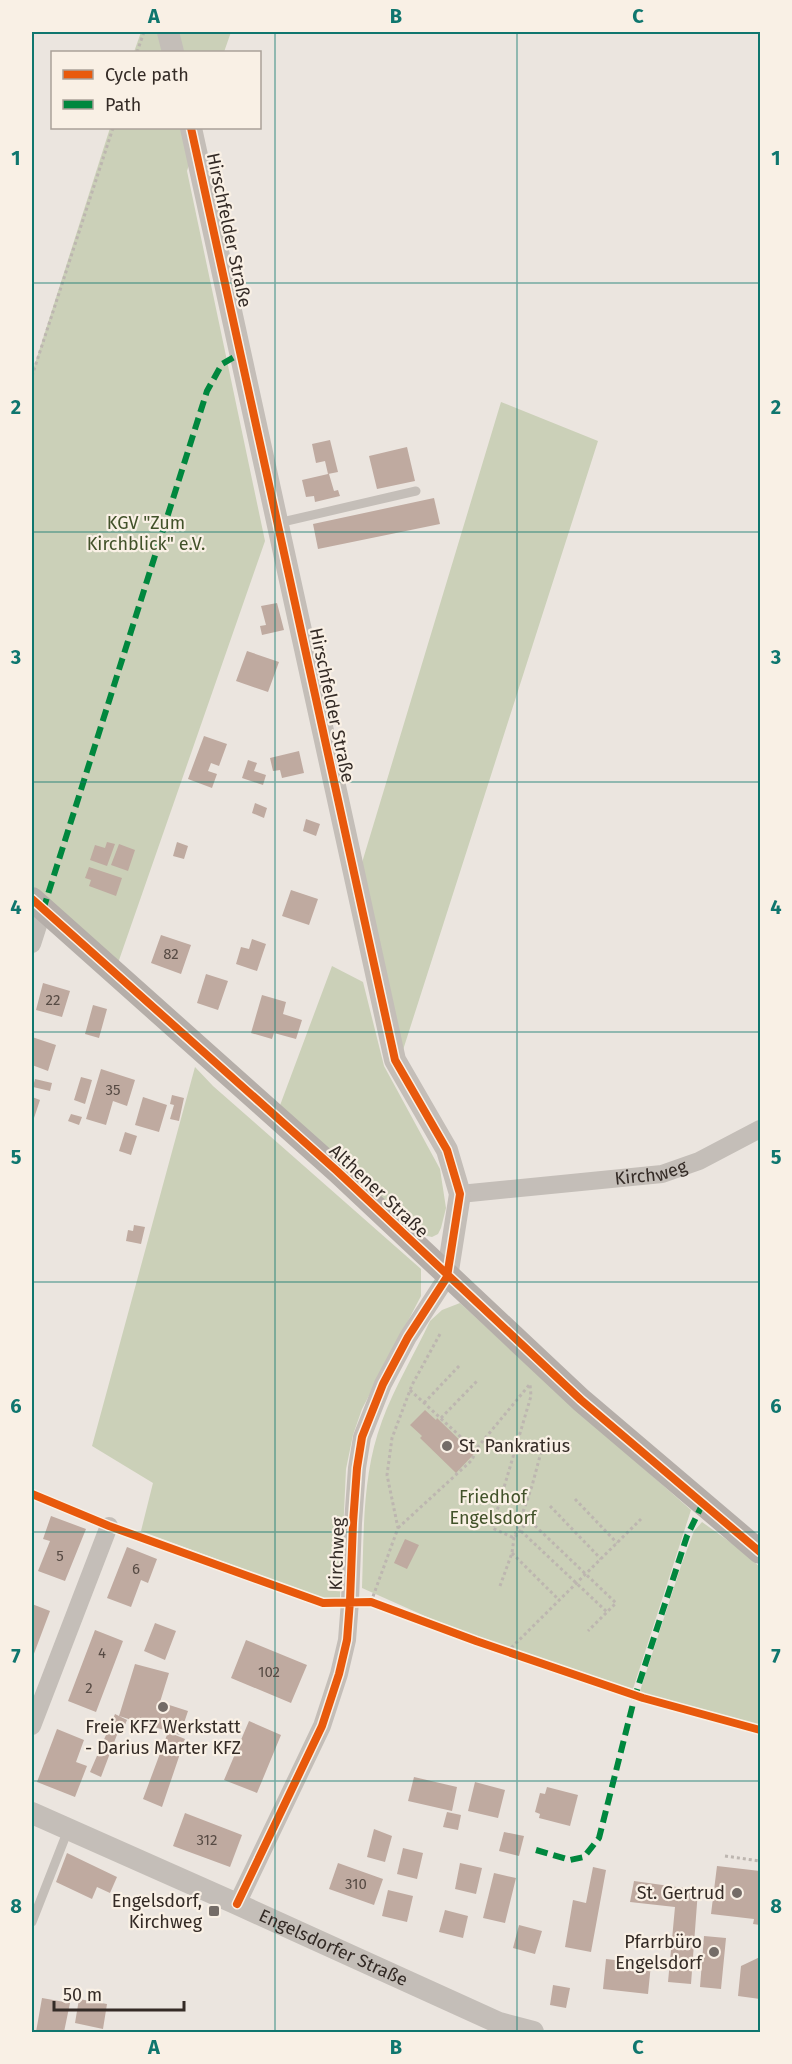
<svg xmlns="http://www.w3.org/2000/svg" width="792" height="2064" font-family="'Fira Sans',sans-serif">
  <style>
    .green { fill: #cbd0b8 }
    .building { fill: #bfaaa0 }
    .lines { fill: none; stroke-linecap: round; stroke-linejoin: round }
    .path { stroke: #bdb6b0; stroke-width: 3; stroke-dasharray: 3 3; stroke-linecap: butt }
    .service { stroke: #c4beb8; stroke-width: 9 }
    .minor { stroke: #c4beb8; stroke-width: 18 }
    .tertiary { stroke: #c4beb8; stroke-width: 22 }
    .secondary { stroke: #b5aea9; stroke-width: 24 }
    .quiet { stroke: #00873e; stroke-width: 6; stroke-dasharray: 12 6; stroke-linecap: butt }
    .cycleway-casing { stroke: #f9f0e5; stroke-width: 11 }
    .cycleway { stroke: #e8590c; stroke-width: 8 }
    .grid { fill: none; stroke: #0f766e; stroke-width: 1.5; stroke-opacity: 0.55 }
    .poi-dot { fill: #746c67; stroke: #f9f0e5; stroke-width: 2 }
    .labels { text-anchor: middle; dominant-baseline: central; stroke-width: 4.5; stroke-linejoin: round; paint-order: stroke }
    .number-label { font-size: 15px; fill: #574b44 }
    .street-label { font-size: 18px; fill: #342b26; stroke: #f9f0e5 }
    .park-label { font-size: 18px; fill: #42522a; stroke: #f9f0e5 }
    .poi-label { font-size: 18px; fill: #342b26; stroke: #f9f0e5; text-anchor: end }
    .neatline { fill: none; stroke: #0f766e; stroke-width: 2 }
    .grid-label { font-size: 20px; text-anchor: middle; font-weight: bold; fill: #0f766e }
  </style>
  <rect width="100%" height="100%" fill="#ebe5df"/>
  <path class="green" d="M141,32H231L224,52H134Z
    M110,128H200L187,171L265,541L118,963L32,886V373Z
    M501,402L598,441L403,1050L361,866Z
    M332,966L363,982L384,1066L440,1169L446,1208L441,1228L438,1234L432,1237L423,1235L279,1108Z
    M195,1067L213,1086L421,1269V1296L362,1409L353,1435L346,1469L340,1598L327,1600L141,1531L153,1483L92,1446Z
    M460,1303L549,1385L691,1510L632,1692L472,1637L362,1588C364,1533 362,1474 382,1421C394,1388 415,1353 430,1321L442,1310Z
    M702,1522L737,1547L760,1567V1725L639,1694L682,1563L694,1531Z"/>
  <path class="building" d="M330,440L338,472L328,474H329L334,491L338,490L340,496L315,502L314,496L306,497L302,480L328,474L325,461L316,463L312,444Z
    M407,447L415,481L377,489L369,456Z
    M434,498L440,524L318,549L313,524Z
    M277,603L284,630L262,635L260,626L266,625L261,606Z
    M247,651L279,662L268,692L236,681Z
    M204,736L227,744L219,766L211,763L208,771L217,774L212,788L188,779Z
    M299,751L304,773L282,778L280,770L273,771L270,758Z
    M248,760L257,763L254,771L266,775L263,785L242,778Z
    M255,803L267,808L264,818L252,813Z
    M306,819L320,824L316,836L303,831Z
    M107,842L115,844L107,866L90,860L95,845L105,848Z
    M177,842L188,846L184,859L173,856Z
    M119,844L135,850L128,871L111,865Z
    M89,867L122,878L116,896L89,886L91,880L85,878Z
    M291,890L318,899L309,925L282,916Z
    M161,935L191,945L181,974L151,963Z
    M252,939L266,944L257,971L236,964L241,947L249,949Z
    M206,974L228,981L218,1010L197,1003Z
    M43,983L70,991L62,1017L36,1010Z
    M262,995L286,1002L283,1014L302,1020L296,1039L274,1033L272,1039L251,1033Z
    M93,1005L107,1009L99,1038L85,1034Z
    M32,1037L56,1045L48,1071L32,1065Z
    M101,1069L135,1080L127,1106L113,1101L106,1125L86,1119Z
    M81,1077L92,1080L85,1104L74,1100Z
    M35,1079L52,1083L50,1091L33,1087Z
    M172,1095L184,1098L179,1121L170,1119L174,1105L170,1104Z
    M32,1097L40,1100L32,1124Z
    M143,1097L167,1105L159,1132L135,1125Z
    M71,1114L82,1117L79,1125L68,1121Z
    M125,1132L137,1136L131,1155L119,1151Z
    M134,1225L145,1227L141,1244L126,1241L128,1230L133,1231Z
    M425,1410L436,1420L437,1418L474,1454L456,1473L420,1438L422,1436L410,1425Z
    M51,1516L86,1529L65,1581L38,1571L50,1541L43,1539Z
    M405,1539L419,1545L407,1569L394,1563Z
    M127,1547L157,1559L148,1583L141,1580L131,1607L107,1598Z
    M32,1604L50,1611L32,1659Z
    M155,1623L176,1631L165,1660L144,1651Z
    M95,1630L123,1641L96,1712L68,1701Z
    M246,1640L307,1665L291,1703L231,1678Z
    M135,1664L169,1673L160,1702L188,1711L180,1735L119,1716Z
    M115,1714L127,1720L121,1734L118,1732L101,1777L90,1772Z
    M249,1721L281,1735L257,1793L224,1780Z
    M57,1729L84,1740L76,1762L87,1766L75,1797L37,1782Z
    M168,1732L185,1739L162,1807L143,1799Z
    M414,1777L457,1787L452,1811L408,1801Z
    M475,1782L505,1790L498,1818L468,1811Z
    M547,1787L578,1795L570,1826L539,1818L540,1814L535,1812L540,1793L545,1794Z
    M447,1812L461,1815L458,1830L443,1827Z
    M185,1813L242,1835L230,1867L173,1846Z
    M374,1829L392,1836L385,1862L367,1857Z
    M504,1832L524,1836L519,1856L499,1851Z
    M403,1848L423,1853L417,1879L397,1874Z
    M67,1853L117,1877L110,1893L97,1887L92,1899L56,1882Z
    M338,1863L383,1879L374,1905L329,1889Z
    M460,1863L482,1868L476,1894L455,1889Z
    M717,1866L760,1871V1925L753,1924L754,1919L711,1914Z
    M593,1867L606,1870L591,1952L565,1947L573,1900L586,1903Z
    M494,1873L516,1878L505,1923L483,1918Z
    M634,1881L698,1890L691,1984L668,1982L675,1907L630,1902Z
    M388,1890L413,1896L407,1922L382,1916Z
    M445,1910L468,1916L463,1938L439,1932Z
    M519,1925L542,1931L535,1954L513,1948Z
    M704,1936L726,1938L721,1989L700,1987Z
    M760,1957V1999L738,1996L741,1966Z
    M606,1959L651,1964L648,1994L603,1989Z
    M553,1985L570,1988L566,2008L550,2005Z
    M42,1998L70,2003L64,2032H36Z
    M79,1999L107,2004L103,2029L75,2023Z"/>
  <g class="lines">
    <path class="path" d="M137,52L144,32
      M32,376L113,128
      M410,1390L476,1451
      M424,1403L460,1365
      M441,1418L477,1381
      M575,1499L617,1543
      M550,1506L601,1559
      M398,1528L472,1460L477,1448L530,1384L531,1396L492,1528L514,1538L529,1520L616,1603L588,1631
      M521,1531L607,1612
      M512,1553L559,1600
      M500,1586L512,1553L514,1538L532,1486L544,1441
      M371,1602L398,1528L387,1475L392,1438L412,1385L440,1334
      M507,1652L641,1519
      M725,1856L760,1861"/>
    <path class="service" d="M278,523L416,491
      M32,1922L68,1830"/>
    <g class="minor">
      <path d="M32,944L43,910"/>
      <path id="s1" d="M460,1194L662,1174L699,1161L760,1129"/>
      <path d="M32,1726L109,1526"/>
      <path d="M237,1904L322,1726L339,1674L347,1640L350,1601L353,1523L357,1468L362,1437L383,1384L408,1337L447,1277"/>
    </g>
    <g class="tertiary">
      <path d="M168,32L173,52"/>
      <path d="M191,128L395,1060L447,1150L460,1194L447,1277"/>
      <path id="s2" d="M32,1813L237,1904L499,2023L533,2032"/>
    </g>
    <path class="secondary" d="M32,899L337,1171L581,1400L760,1552"/>
    <path class="quiet" d="M43,910L207,391L222,364L241,353
      M536,1850L570,1860L584,1857L599,1838L635,1696L687,1536L703,1503"/>
    <defs>
      <path id="cycleway" d="M191,128L395,1060L447,1150L460,1194L447,1277L408,1337L383,1384L362,1437L357,1468L353,1523L350,1601L347,1640L339,1674L322,1726L237,1904
        M32,899L337,1171L581,1400L760,1552
        M32,1494L109,1526L323,1603L371,1602L476,1641L643,1698L760,1730"/>
    </defs>
    <use href="#cycleway" class="cycleway-casing"/>
    <use href="#cycleway" class="cycleway"/>
  </g>
  <path class="grid" d="M275,32V2032M517,32V2032M32,283H760M32,532H760M32,782H760M32,1032H760M32,1282H760M32,1532H760M32,1781H760"/>
  <g class="poi-dot">
    <circle cx="447" cy="1446" r="6"/>
    <circle cx="163" cy="1707" r="6"/>
    <circle cx="737" cy="1893" r="6"/>
    <rect x="208" y="1905" width="12" height="12" rx="3"/>
    <circle cx="714" cy="1952" r="6"/>
  </g>
  <g class="labels">
    <g class="number-label">
      <text x="171" y="954">82</text>
      <text x="53" y="1000">22</text>
      <text x="113" y="1090">35</text>
      <text x="60" y="1556">5</text>
      <text x="136" y="1569">6</text>
      <text x="102" y="1653">4</text>
      <text x="269" y="1672">102</text>
      <text x="89" y="1688">2</text>
      <text x="207" y="1840">312</text>
      <text x="356" y="1884">310</text>
    </g>
    <g class="street-label">
      <text transform="translate(229 230) rotate(78)">Hirschfelder Straße</text>
      <text transform="translate(332 705) rotate(78)">Hirschfelder Straße</text>
      <text stroke="none"><textPath href="#s1" startOffset="192">Kirchweg</textPath></text>
      <text transform="translate(379 1191) rotate(43)">Althener Straße</text>
      <text transform="translate(337 1554) rotate(-88)">Kirchweg</text>
      <text stroke="none"><textPath href="#s2" startOffset="330">Engelsdorfer Straße</textPath></text>
    </g>
    <g class="park-label">
      <text x="146" y="523">KGV "Zum<tspan x="146" dy="21">Kirchblick" e.V.</tspan></text>
      <text x="493" y="1497">Friedhof<tspan x="493" dy="21">Engelsdorf</tspan></text>
    </g>
    <g class="poi-label">
      <text x="459" y="1446" text-anchor="start">St. Pankratius</text>
      <text x="163" y="1727" text-anchor="middle">Freie KFZ Werkstatt<tspan x="163" dy="21">- Darius Marter KFZ</tspan></text>
      <text x="725" y="1893">St. Gertrud</text>
      <text x="202" y="1901">Engelsdorf,<tspan x="202" dy="21">Kirchweg</tspan></text>
      <text x="702" y="1942">Pfarrbüro<tspan x="702" dy="21">Engelsdorf</tspan></text>
    </g>
  </g>
  <rect width="792" height="2064" fill="none" stroke="#f9f0e5" stroke-width="66"/>
  <rect x="51" y="51" width="210" height="78" fill="#f9f0e5" stroke="#aaa199" stroke-width="1.5"/>
  <rect x="63" y="70" width="30" height="9" fill="#e8590c" stroke="#aaa199" stroke-width="1.5"/>
  <text x="105" y="81" font-size="18" fill="#342b26">Cycle path</text>
  <rect x="63" y="100" width="30" height="9" fill="#00873e" stroke="#aaa199" stroke-width="1.5"/>
  <text x="105" y="111" font-size="18" fill="#342b26">Path</text>
  <path d="M54 2001v9h130v-9" fill="none" stroke="#342b26" stroke-width="3"/>
  <text x="63" y="2001" font-size="18" fill="#342b26" stroke="#f9f0e5" stroke-width="4.5" paint-order="stroke">50 m</text>
  <rect x="33" y="33" width="726" height="1998" class="neatline"/>
  <g class="grid-label">
    <text x="154" y="23">A</text>
    <text x="396" y="23">B</text>
    <text x="638" y="23">C</text>
    <text x="16" y="165">1</text>
    <text x="776" y="165">1</text>
    <text x="16" y="414">2</text>
    <text x="776" y="414">2</text>
    <text x="16" y="664">3</text>
    <text x="776" y="664">3</text>
    <text x="16" y="914">4</text>
    <text x="776" y="914">4</text>
    <text x="16" y="1164">5</text>
    <text x="776" y="1164">5</text>
    <text x="16" y="1413">6</text>
    <text x="776" y="1413">6</text>
    <text x="16" y="1663">7</text>
    <text x="776" y="1663">7</text>
    <text x="16" y="1913">8</text>
    <text x="776" y="1913">8</text>
    <text x="154" y="2054">A</text>
    <text x="396" y="2054">B</text>
    <text x="638" y="2054">C</text>
  </g>
</svg>
